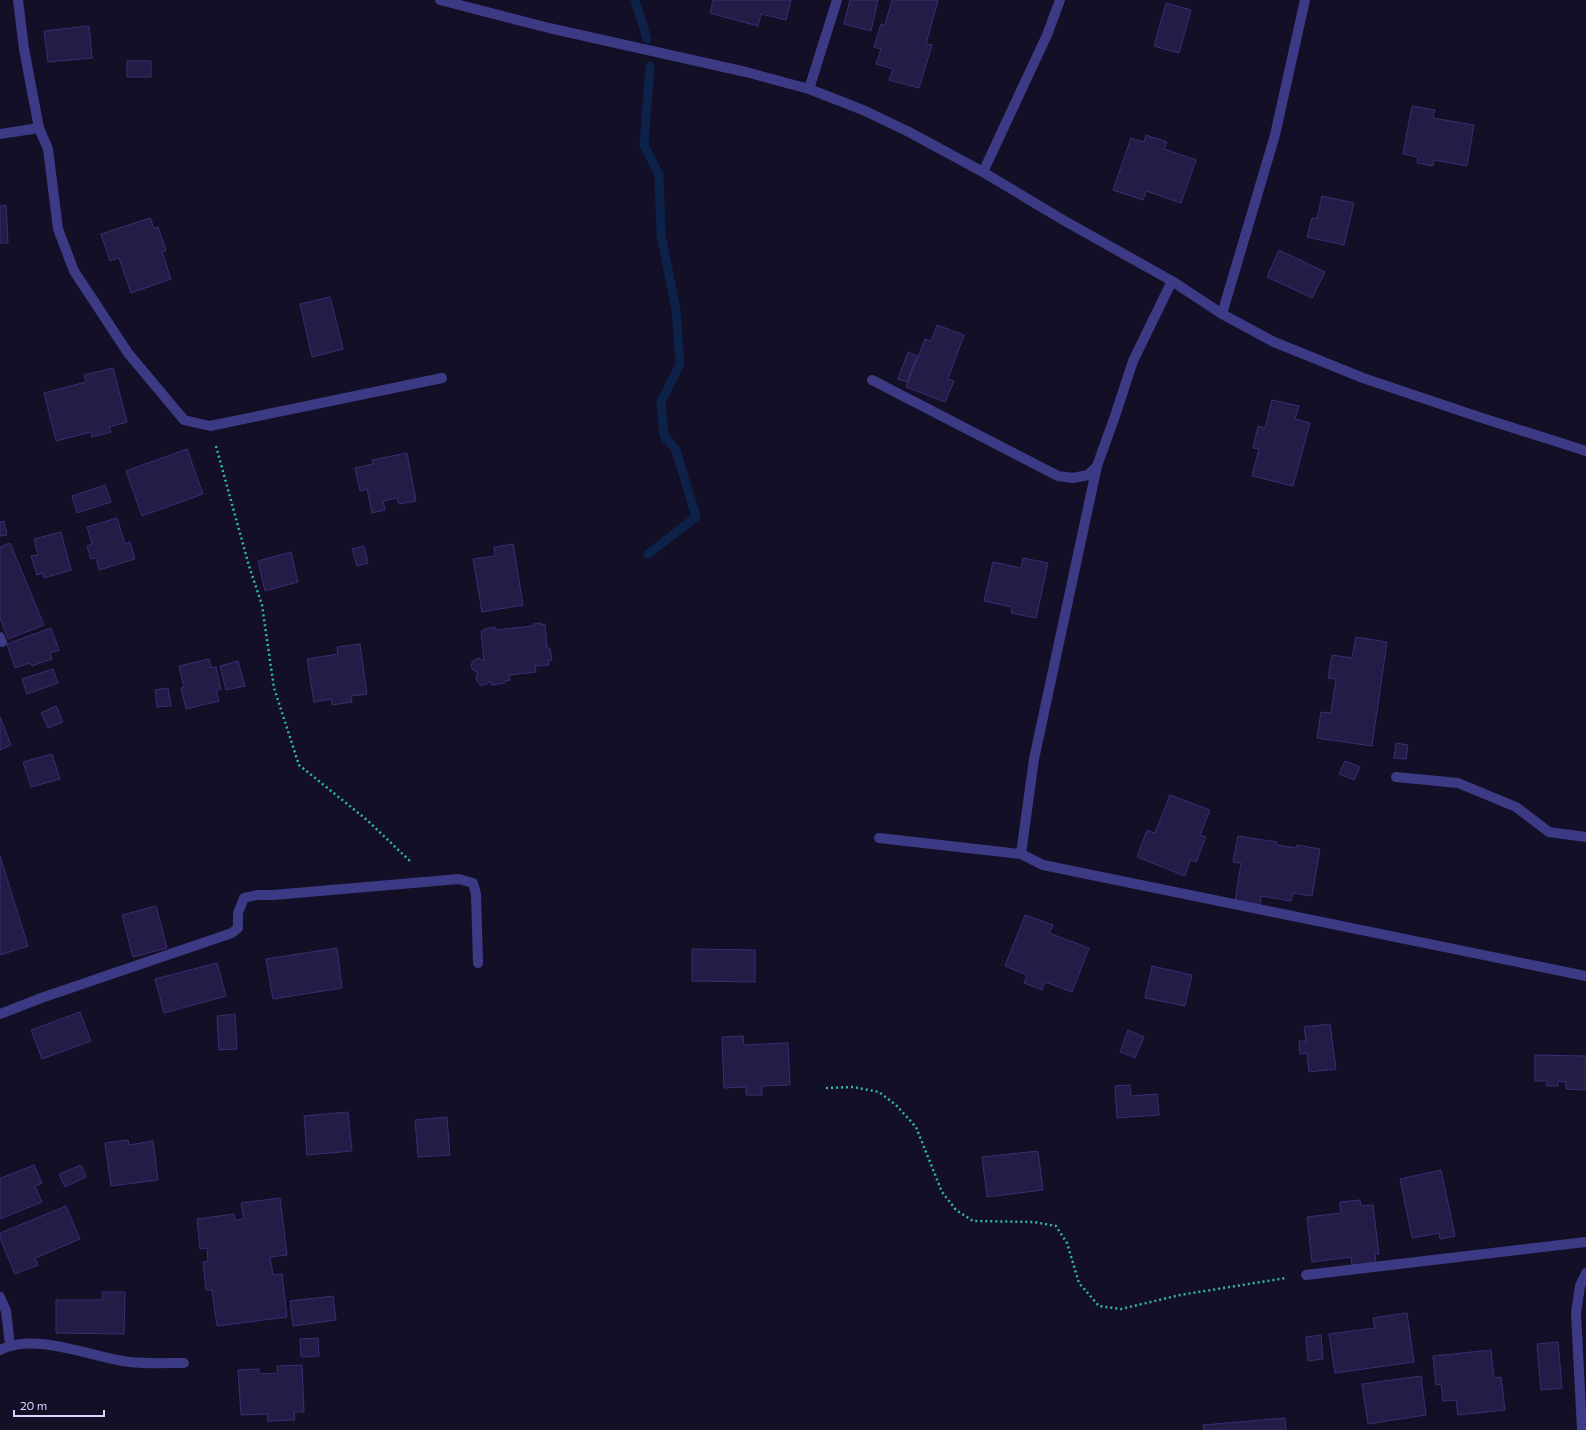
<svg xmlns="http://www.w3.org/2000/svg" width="1586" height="1430" font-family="Commissioner,sans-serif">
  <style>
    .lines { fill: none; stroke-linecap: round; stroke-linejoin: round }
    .stream { stroke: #0c2248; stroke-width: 9 }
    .building { fill: #241b47; stroke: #3b2d73 }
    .path { stroke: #2fb8b0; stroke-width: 2.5; stroke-dasharray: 2 3; stroke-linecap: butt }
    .lane { stroke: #3d3a85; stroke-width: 10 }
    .street { stroke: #3d3a85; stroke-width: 10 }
  </style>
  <rect width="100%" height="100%" fill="#130f26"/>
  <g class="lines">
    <path class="stream" d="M635,0L647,39
      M648,554L696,517L676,450L664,436L661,402L680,364L676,309L661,235L659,175L644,145L650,66"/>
  </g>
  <path class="building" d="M713,0H791L786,20L761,14L758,26L710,13Z
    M850,0H878L871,31L844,24Z
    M892,0H938L926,44L932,45L919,88L889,80L893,69L876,64L881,49L874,47L881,24L885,25Z
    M1166,3L1191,10L1179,53L1154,46Z
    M89,26L92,58L48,62L44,31Z
    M127,61H151V77H127Z
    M1412,106L1435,110L1433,118L1474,125L1467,166L1434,160L1433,166L1417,163L1418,157L1403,154Z
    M1146,135L1167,142L1164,149L1196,160L1181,203L1146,191L1143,200L1113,190L1131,138L1144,142Z
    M1322,196L1354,203L1344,245L1307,237L1312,218L1317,219Z
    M6,205L8,243H0V206Z
    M150,218L154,228L158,227L166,250L162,252L171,279L131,293L119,258L110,261L101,234Z
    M1279,250L1325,272L1312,298L1267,277Z
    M330,297L343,349L312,357L300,304Z
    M937,325L964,335L948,379L954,381L945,402L906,387L925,339L931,341Z
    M908,352L917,356L907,382L898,379Z
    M113,368L127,422L109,427L111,432L92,437L91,432L56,441L44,393L86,382L84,375Z
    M1272,400L1299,406L1295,419L1310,423L1293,486L1252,476L1259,449L1253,448L1258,426L1265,428Z
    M187,449L203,494L142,516L126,471Z
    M407,453L416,501L399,504L397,498L383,501L385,510L372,513L367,489L360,491L355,468L373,464L372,460Z
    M105,485L111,502L77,513L72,496Z
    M117,518L125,544L130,542L135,559L99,570L96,558L91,559L87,546L92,544L87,527Z
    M4,521L7,535L0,536V522Z
    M61,532L71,570L44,578L43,573L37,575L31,556L38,555L34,539Z
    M10,543L44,625L8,639L0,618V547Z
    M513,544L523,605L482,612L473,559L495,556L494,547Z
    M364,546L368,563L357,566L352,549Z
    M291,552L298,582L265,591L258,561Z
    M1023,558L1048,563L1036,618L1011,613L1012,607L984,601L993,562L1021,568Z
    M541,623V625L545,624L547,648H550L552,660H548L549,665L535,666L536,672L509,675L510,680L505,681V683L492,685L491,682H489L485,685H480L477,681L476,677L478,673L472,669L471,665L473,661L478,658L484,661L481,631H484V629L495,627V630L533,626V624Z
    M51,628L59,650L50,653L52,659L32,666L30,663L15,668L7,644Z
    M1356,637L1387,642L1372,746L1317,738L1321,712L1331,713L1336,679L1328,678L1332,655L1352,658Z
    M360,644L367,694L351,696L352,702L332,705L331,699L314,702L307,659L338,654L337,647Z
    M209,659L211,668L216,667L221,689L216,690L219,701L186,709L181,688L184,687L179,666Z
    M238,661L245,686L226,690L220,666Z
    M53,669L58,683L27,694L22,679Z
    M168,688L171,706L157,707L155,690Z
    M56,706L63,722L48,728L41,713Z
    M0,717L11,745L0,750Z
    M1396,743L1408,745L1406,759L1394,758Z
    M52,754L60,779L31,787L23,762Z
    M1345,761L1360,767L1354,780L1339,774Z
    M1170,795L1210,810L1200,835L1206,837L1196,862L1190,860L1185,876L1137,857L1147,830L1155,833Z
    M1238,836L1277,842V845L1296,848L1297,845L1320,849L1312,896L1293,893L1291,901L1261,896L1260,905L1235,901L1241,863L1233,862Z
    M0,856L28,946L0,955Z
    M156,906L167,948L133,957L122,915Z
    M1025,915L1053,925L1049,933L1089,948L1072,992L1045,982L1042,990L1024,983L1027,975L1005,966Z
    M337,948L342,988L273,999L266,959Z
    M692,949L755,950V982L692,981Z
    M217,963L226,996L164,1013L155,979Z
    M1152,966L1192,975L1185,1006L1145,998Z
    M80,1012L91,1041L42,1059L31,1030Z
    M235,1014L237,1049L219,1050L217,1016Z
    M1330,1024L1336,1069L1309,1072L1307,1053L1300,1054L1299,1041H1306L1304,1027Z
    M1128,1030L1144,1037L1135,1058L1120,1052Z
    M743,1036L744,1045L788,1043L790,1085L762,1086V1095H746V1087L724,1088L722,1037Z
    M1535,1055L1586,1056V1090L1566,1089V1082L1558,1081V1086H1547V1081H1535Z
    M1130,1085L1131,1096L1157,1094L1159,1115L1117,1118L1115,1086Z
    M348,1112L352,1151L307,1155L304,1116Z
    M447,1117L450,1155L418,1157L415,1120Z
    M128,1140L129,1145L153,1141L158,1180L111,1186L105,1143Z
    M1038,1151L1043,1190L987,1197L982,1157Z
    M34,1165L42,1183L35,1186L42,1202L0,1219V1177L1,1178Z
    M81,1165L86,1177L65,1187L59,1174Z
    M1441,1170L1455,1236L1440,1239L1439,1233L1412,1238L1400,1179Z
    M280,1198L287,1255L270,1257L273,1275L282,1274L287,1317L217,1326L212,1290H206L203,1262L208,1261L207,1248L200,1249L197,1219L234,1214L235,1220L244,1219L241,1203Z
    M1360,1200L1361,1206L1373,1205L1379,1254H1375L1376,1263L1352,1266L1351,1257L1312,1262L1307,1217L1341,1213L1340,1202Z
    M66,1206L80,1239L35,1258L38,1265L15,1274L0,1238V1233Z
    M102,1292H125L124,1334L56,1333V1300H102Z
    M333,1296L336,1320L293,1326L290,1301Z
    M1407,1313L1414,1362L1335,1373L1329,1334L1375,1328L1373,1318Z
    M1321,1335L1323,1359L1308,1361L1306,1337Z
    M318,1338L319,1356L301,1357L300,1339Z
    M1558,1342L1562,1388L1541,1390L1537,1344Z
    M1491,1350L1494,1378L1501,1377L1505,1410L1458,1415L1456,1400L1443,1401L1441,1384L1436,1385L1433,1356Z
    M302,1365L304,1412H294L295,1420L268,1421L267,1414L241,1415L238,1370L259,1369V1374L278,1373L277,1366Z
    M1421,1376L1426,1415L1368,1424L1362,1384Z
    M1285,1418L1286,1430H1204L1203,1425Z"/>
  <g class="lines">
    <path class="path" d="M216,446L249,566L262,605L274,688L299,765L367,820L411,862
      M826,1088L853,1087L879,1092L896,1105L916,1127L942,1192L956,1210L973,1221L1034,1222L1056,1226L1067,1243L1079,1283L1099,1306L1121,1309L1180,1295L1286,1278"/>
    <path class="lane" d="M0,637L2,642
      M1396,777L1458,783L1516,807L1549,832L1586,837
      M0,1297L6,1311L10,1345
      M0,1350C36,1332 91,1357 129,1362C147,1364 166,1363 184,1363"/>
    <path class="street" d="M18,0L24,49L39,128L48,149L58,229L74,271L128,353L184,420L210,426L442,378
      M440,0L549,28L746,72L809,89L863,110L909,132L983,172L1063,220L1172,281L1222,314L1274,342L1363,378L1479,417L1586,451
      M809,89L837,0
      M0,134L39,128
      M983,172L1047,35L1060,0
      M1222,314L1275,135L1305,0
      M872,380L1058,476L1073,478L1088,475L1097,466L1115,416L1133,361L1172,281
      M1097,466L1034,759L1021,854L1043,865L1586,976
      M879,838L1021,854
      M0,1014L44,997L232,933L238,928V913L244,898L257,895H273L459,879L473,883L476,894L478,963
      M1306,1275L1586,1242
      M1582,1430L1576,1313L1580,1286L1586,1273"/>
  </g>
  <path d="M14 1410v6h90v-6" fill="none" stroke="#d9d4ff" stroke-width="2"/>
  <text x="20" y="1410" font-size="12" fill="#d9d4ff" stroke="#130f26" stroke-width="3" paint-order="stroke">20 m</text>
</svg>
